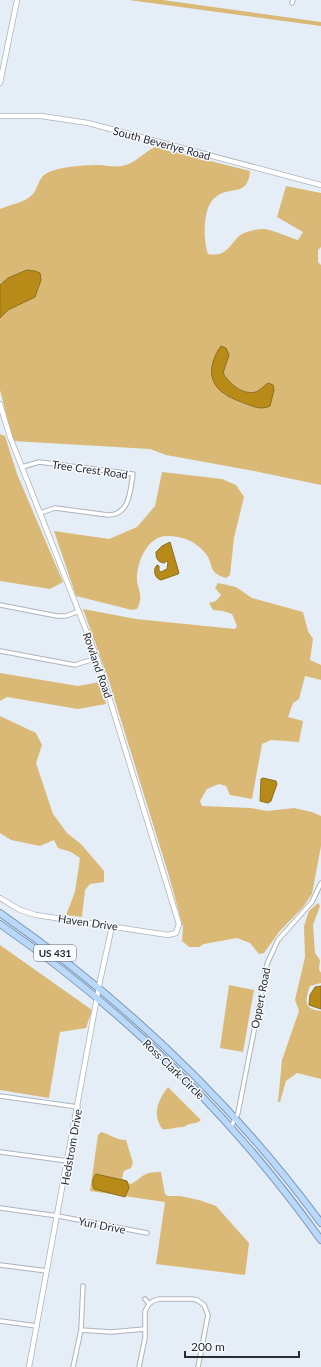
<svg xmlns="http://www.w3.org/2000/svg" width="321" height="1367" font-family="Lato,sans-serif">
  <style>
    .green { fill: #dab977; fill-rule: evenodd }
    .water { fill: #b88a18; stroke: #8d6e1f }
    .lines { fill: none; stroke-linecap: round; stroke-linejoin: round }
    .minor-casing { stroke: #acb4bd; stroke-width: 5.5 }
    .tertiary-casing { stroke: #acb4bd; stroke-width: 6 }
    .trunk-casing { stroke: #7b96b2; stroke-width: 8 }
    .minor { stroke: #fff; stroke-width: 3.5 }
    .tertiary { stroke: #fff; stroke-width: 4.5 }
    .trunk { stroke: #bad8fa; stroke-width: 6 }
    .labels { text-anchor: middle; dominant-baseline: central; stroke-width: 3; stroke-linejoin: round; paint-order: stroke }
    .shield { fill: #f7fafe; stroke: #66696d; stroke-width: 1 }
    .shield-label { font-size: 10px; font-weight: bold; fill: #282b2f }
    .street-label { font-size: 11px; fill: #282b2f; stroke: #f7fafe }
  </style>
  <rect width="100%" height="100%" fill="#e5eef7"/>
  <path class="green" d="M129,0H163L321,22V26Z
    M155,147L250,171C248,197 231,186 217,196C202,205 203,239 208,254C225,257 228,248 238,237C244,231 257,229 265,229C276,231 288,237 298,240L303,232L277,217L286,186L321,193V247L318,250V262L321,265V485L254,471L166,455L150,449L13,441L0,390V318L8,310L25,302L2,282L0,285V209C10,205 26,202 33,194C37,189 39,179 44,175C56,166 86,165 101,165C108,166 115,167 122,166C135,164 145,151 155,147ZM222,346L229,355L223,373C230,385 247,398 260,389L270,406C258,413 233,400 222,393Z
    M0,434L5,436L17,474L63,582L50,589L0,581Z
    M162,472L222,479L236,485L244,497L234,538L230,575L226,578C208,573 214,565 206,554C197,542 183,536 168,536C149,535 138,559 137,576C136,588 145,595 137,609L132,610L76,596L54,531L109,539L137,527L155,506Z
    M218,583L236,587L252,598L303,612L308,631L313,639L310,660L321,665V680L305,676L299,699L293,703L288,717L303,721L299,742L271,740L262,744L252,799L230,795L226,786L219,784L207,789L200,801L202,806L251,808L267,811L294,808L312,812L321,816V846L312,894L303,907L279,932L264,953L259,954L250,943L237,938L204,944L199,947H189L182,941L183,927L169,876L109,681L83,609L136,619L235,629L237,626L232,614L223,611L213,610L209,603L216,601L221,595L215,588Z
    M0,673L78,686L100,682L106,704L78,709L7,697L0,701Z
    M0,716L36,733L42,745L36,763L53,814L67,833L81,844L104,871V882L90,884L85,890L82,917L66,915L75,892L80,858L71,852L58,848L54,840L40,846L11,840L0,833Z
    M318,903L320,906L313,925L315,953L320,960L319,969L321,973V983L310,986C305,1001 303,1009 321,1011V1079L297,1073L286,1081L280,1102H278L282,1060L299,1011L295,1000L305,957L304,926L309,911Z
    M0,945L92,1010L86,1028L60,1032L49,1098L0,1090Z
    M229,985L254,990L243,1052L220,1048Z
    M168,1087L201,1120C195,1126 191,1121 184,1127C176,1127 170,1130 162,1129C152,1114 158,1100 168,1087Z
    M101,1132C110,1134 115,1140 126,1140L133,1163L131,1168L124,1171L122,1178L130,1184C136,1182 139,1178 144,1175C150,1172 155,1172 161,1172L165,1194L168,1196H180L199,1200L216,1206L249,1243L245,1275L156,1264L165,1202L90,1191L98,1135Z"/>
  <path class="water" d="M27,270L35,271L40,273L41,280L35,297L8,310L0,318V285L8,278Z
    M221,346L226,348L229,355L223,373C229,383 242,395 255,392C259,391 264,386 268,383L273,385L274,390L270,406C262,410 254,407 246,404C226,397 206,387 213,362C215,356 217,351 221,346Z
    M170,542L179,573L178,574L161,580C155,578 154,573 155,568L157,565L159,566V571L161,572L167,569L168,562L167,561L164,563C157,562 156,558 156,552L162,546Z
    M263,778L276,781L277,784L271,801L268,803L260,801L261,779Z
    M321,986V1009L309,1005L310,995L315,987Z
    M96,1174L127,1181L129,1188L125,1197L94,1189C92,1185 92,1178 96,1174Z"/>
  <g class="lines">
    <defs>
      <path id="minor" d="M292,3L293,0
        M22,467L39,462L133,474C130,491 130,515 108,515L55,508L40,513
        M0,605L57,616H66L79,611
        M0,651L75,665L97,658
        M0,1096L78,1107
        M231,1127L238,1113L267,964L278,940L312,902L321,883
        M0,1152L68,1161
        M0,1208L58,1216L147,1233
        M0,1265L47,1271
        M145,1299L149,1304
        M0,1321L37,1326
        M81,1330L111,1332L145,1329
        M73,1367L81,1330L83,1286
        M139,1367L145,1338V1311L149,1304L153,1301L159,1299H192L197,1300L204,1305L208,1315L198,1367"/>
      <path id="tertiary" d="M0,83L17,0
        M0,116H41L88,123L321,185
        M0,404L10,437L97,658L179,924L176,933L168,935L36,915L20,910L0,898
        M29,1367L100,981L112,926"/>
      <path id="trunk" d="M0,913C123,999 232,1102 321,1223
        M0,924C124,1010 233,1117 321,1240"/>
    </defs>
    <use href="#minor" class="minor-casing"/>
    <use href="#tertiary" class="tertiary-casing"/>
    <use href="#trunk" class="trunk-casing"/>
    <use href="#minor" class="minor"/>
    <use href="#tertiary" class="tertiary"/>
    <use href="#trunk" class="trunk"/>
  </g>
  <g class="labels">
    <rect class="shield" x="34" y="945" width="42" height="16" rx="3"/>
    <g class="shield-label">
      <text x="55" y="953">US 431</text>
    </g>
    <g class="street-label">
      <text transform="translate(162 143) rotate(15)">South Beverlye Road</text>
      <text transform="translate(90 469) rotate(8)">Tree Crest Road</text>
      <text transform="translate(98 665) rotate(71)">Rowland Road</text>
      <text transform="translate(88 922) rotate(8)">Haven Drive</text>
      <text transform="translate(260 998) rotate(-79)">Oppert Road</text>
      <text transform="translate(174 1069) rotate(44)">Ross Clark Circle</text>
      <text transform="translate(71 1147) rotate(-80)">Hedstrom Drive</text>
      <text transform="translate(102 1225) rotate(11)">Yuri Drive</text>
    </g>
  </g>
  <path d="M185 1351v6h114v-6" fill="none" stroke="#282b2f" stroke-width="2"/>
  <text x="191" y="1351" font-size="12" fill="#282b2f" stroke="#f7fafe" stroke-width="3" paint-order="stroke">200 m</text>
</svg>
